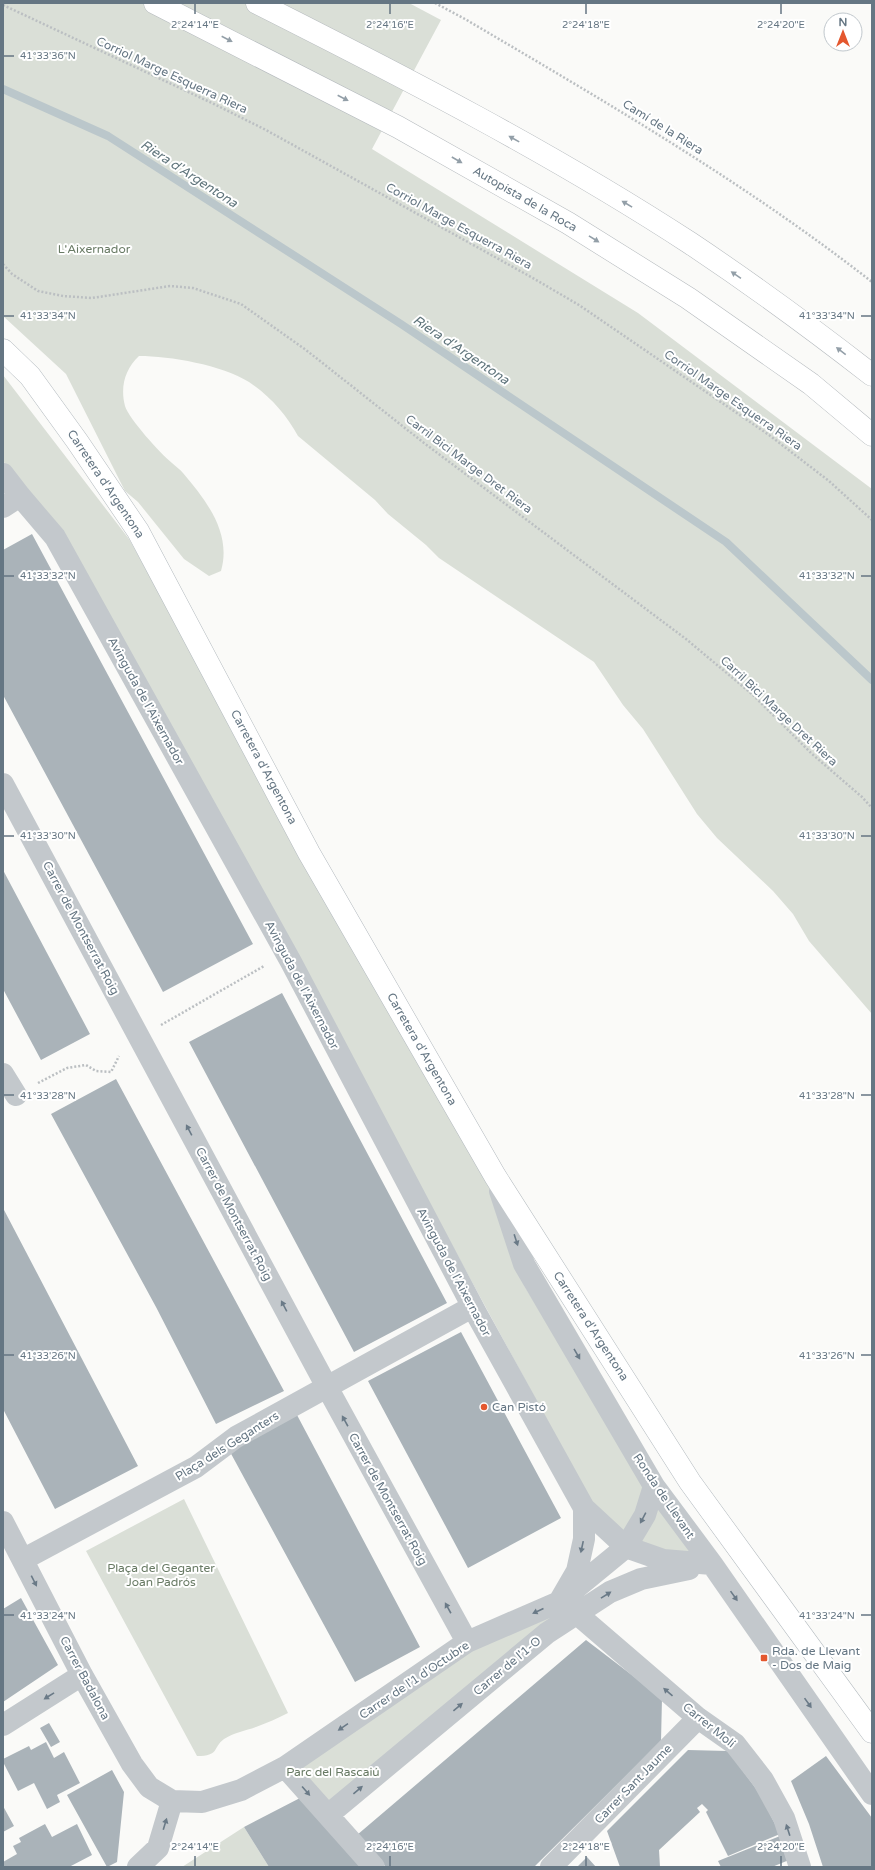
<svg xmlns="http://www.w3.org/2000/svg" width="875" height="1870" font-family="'Varela Round',sans-serif">
  <style>
    .green { fill: #dadfd7 }
    .lines { fill: none; stroke-linecap: round; stroke-linejoin: round }
    .stream { stroke: #bbc7cb; stroke-width: 8 }
    .building { fill: #aab3b9 }
    .secondary-casing { stroke: #b3babf; stroke-width: 23 }
    .highway-casing { stroke: #b4b9bd; stroke-width: 23 }
    .path { stroke: #bbbfc2; stroke-width: 2.5; stroke-dasharray: 2 2; stroke-linecap: butt }
    .street { stroke: #c3c8cc; stroke-width: 22 }
    .secondary { stroke: #fff; stroke-width: 22 }
    .highway { stroke: #fff; stroke-width: 22 }
    .oneway { fill: #939fa8 }
    .oneway2 { fill: #6a7a87 }
    .ticks { fill: none; stroke: #657683; stroke-width: 1.5 }
    .poi-dot { fill: #e4572e; stroke: #fff; stroke-width: 1.5 }
    .labels { text-anchor: middle; dominant-baseline: central; stroke-width: 4; stroke-linejoin: round; paint-order: stroke }
    .street-label { font-size: 12px; fill: #657683; stroke: #fff }
    .park-label { font-size: 12px; fill: #687a64; stroke: #fff }
    .poi-label { font-size: 12px; fill: #657683; stroke: #fff; text-anchor: start }
    .water-label { font-size: 13px; font-style: italic; fill: #60757c; stroke: #fff }
    .ticks-label { font-size: 10px; text-anchor: middle; fill: #657683; stroke: #fff; stroke-width: 4; stroke-linejoin: round; paint-order: stroke }
  </style>
  <rect width="100%" height="100%" fill="#fafaf8"/>
  <path class="green" d="M3,3H409L441,20L372,149L638,313L872,489V1014L809,941L793,914L773,891L717,838L697,814L643,729L623,705L594,662L439,558L426,545L388,514L375,500L298,436C287,415 269,395 249,382C222,365 170,356 139,356C125,369 120,387 125,406C129,419 160,453 172,463C175,466 180,469 183,473C206,500 232,533 221,571L209,576L184,559L138,502L125,491L66,374L3,316Z
    M3,375L129,539L487,1182L525,1287L647,1488L625,1536L591,1501L321,1004L59,532L3,461Z
    M656,1494L705,1561L632,1545Z
    M184,1499L288,1713C278,1718 267,1723 256,1727C245,1731 235,1732 224,1739C212,1748 220,1756 197,1756L86,1551Z
    M558,1606L570,1615L328,1811L290,1768L468,1647Z
    M244,1827L269,1867H182Z"/>
  <g class="lines">
    <path class="stream" d="M3,89L108,136L401,324L726,542L872,680"/>
  </g>
  <path class="building" d="M32,534L253,944L163,992L3,695V550Z
    M3,870L90,1034L41,1060L3,989Z
    M282,993L447,1303L354,1352L189,1042Z
    M116,1079L284,1391L216,1424L156,1307L51,1114Z
    M3,1208L138,1466L55,1509L3,1409Z
    M461,1332L561,1518L468,1568L368,1381Z
    M297,1415L420,1647L355,1682L229,1450Z
    M21,1598L58,1665L3,1702V1609Z
    M586,1640L662,1698L661,1741L534,1867H386L357,1835Z
    M49,1723L60,1742L51,1747L40,1728Z
    M46,1742L54,1758L64,1752L80,1783L57,1795L60,1802L47,1809L34,1783L18,1791L3,1762V1759L29,1746L31,1750Z
    M688,1750L728,1751L760,1794L780,1834L728,1856L706,1812L708,1810L702,1804L697,1808L700,1812L659,1850L660,1867H620L607,1831Z
    M826,1756L872,1818V1867H823L809,1824L791,1781Z
    M112,1770L124,1792L117,1862L107,1867L67,1795Z
    M300,1798L362,1867H269L244,1827Z
    M3,1806L14,1826L3,1832Z
    M45,1824L52,1837L77,1824L92,1855L69,1867H3V1862L17,1854L13,1846L21,1842L19,1838Z
    M780,1836L789,1860L772,1867H721L718,1861Z
    M587,1857L596,1867H577Z"/>
  <g class="lines">
    <defs>
      <path id="secondary" d="M3,350L30,376L77,441L138,531L309,853L495,1176L690,1482L872,1732"/>
      <path id="highway" d="M155,3L398,127L568,223L688,298L811,384L872,435
        M257,3C404,77 552,153 690,243C753,285 813,329 872,375"/>
    </defs>
    <use href="#secondary" class="secondary-casing"/>
    <use href="#highway" class="highway-casing"/>
    <path class="path" d="M435,3L465,19C604,101 744,182 872,282
      M3,5L214,104L266,130L531,277L579,305L769,435L829,481L872,520
      M3,264L12,274L38,291L63,296L92,298L170,286L193,288L241,304L306,350L424,443L686,639L753,695L812,754L862,797L872,808
      M161,1025L264,966
      M38,1083L67,1068L86,1065L96,1071L111,1072L119,1056"/>
    <path class="street" d="M3,474L20,496L55,537L291,962L476,1313L584,1508L626,1547L663,1560L712,1564
      M3,507L20,496
      M3,784L327,1387L467,1642
      M3,1074L16,1095
      M500,1191L524,1264L654,1486L712,1564L872,1794
      M584,1508V1539L577,1571L559,1602L577,1614L698,1718L735,1744L763,1780L784,1818L800,1867
      M3,1522L82,1675L132,1764L149,1787L172,1801
      M24,1559L196,1467L236,1437L472,1307
      M3,1725L82,1675
      M285,1767L374,1867
      M172,1801L202,1802L241,1790L285,1767L467,1642L559,1602L626,1547L645,1515L654,1486
      M328,1815L547,1633L610,1592L641,1579L689,1569
      M138,1867L158,1848L172,1801
      M551,1867L698,1718"/>
    <use href="#secondary" class="secondary"/>
    <use href="#highway" class="highway"/>
  </g>
  <defs><path id="oneway-solid" d="M-6-.8H1V-3.2L6.5 0L1 3.2V.8H-6Z"/></defs>
  <g class="oneway">
    <use href="#oneway-solid" transform="translate(227 39) rotate(27)"/>
    <use href="#oneway-solid" transform="translate(343 98) rotate(27)"/>
    <use href="#oneway-solid" transform="translate(514 139) rotate(-151)"/>
    <use href="#oneway-solid" transform="translate(457 160) rotate(30)"/>
    <use href="#oneway-solid" transform="translate(627 204) rotate(-149)"/>
    <use href="#oneway-solid" transform="translate(594 239) rotate(32)"/>
    <use href="#oneway-solid" transform="translate(736 275) rotate(-146)"/>
    <use href="#oneway-solid" transform="translate(841 351) rotate(-142)"/>
  </g>
  <g class="oneway2">
    <use href="#oneway-solid" transform="translate(189 1130) rotate(-118)"/>
    <use href="#oneway-solid" transform="translate(516 1240) rotate(72)"/>
    <use href="#oneway-solid" transform="translate(284 1306) rotate(-118)"/>
    <use href="#oneway-solid" transform="translate(577 1354) rotate(60)"/>
    <use href="#oneway-solid" transform="translate(345 1421) rotate(-119)"/>
    <use href="#oneway-solid" transform="translate(643 1518) rotate(118)"/>
    <use href="#oneway-solid" transform="translate(582 1547) rotate(102)"/>
    <use href="#oneway-solid" transform="translate(34 1581) rotate(63)"/>
    <use href="#oneway-solid" transform="translate(606 1595) rotate(-32)"/>
    <use href="#oneway-solid" transform="translate(734 1596) rotate(55)"/>
    <use href="#oneway-solid" transform="translate(448 1608) rotate(-119)"/>
    <use href="#oneway-solid" transform="translate(538 1611) rotate(156)"/>
    <use href="#oneway-solid" transform="translate(668 1692) rotate(-139)"/>
    <use href="#oneway-solid" transform="translate(49 1696) rotate(148)"/>
    <use href="#oneway-solid" transform="translate(808 1703) rotate(55)"/>
    <use href="#oneway-solid" transform="translate(458 1707) rotate(-40)"/>
    <use href="#oneway-solid" transform="translate(343 1727) rotate(146)"/>
    <use href="#oneway-solid" transform="translate(358 1790) rotate(-40)"/>
    <use href="#oneway-solid" transform="translate(306 1791) rotate(49)"/>
    <use href="#oneway-solid" transform="translate(165 1824) rotate(-73)"/>
    <use href="#oneway-solid" transform="translate(788 1830) rotate(-108)"/>
  </g>
  <path class="ticks" d="M195,4V14M390,4V14M586,4V14M781,4V14M4,56H14M4,316H14M861,316H871M4,576H14M861,576H871M4,836H14M861,836H871M4,1095H14M861,1095H871M4,1355H14M861,1355H871M4,1615H14M861,1615H871M195,1856V1866M390,1856V1866M586,1856V1866M781,1856V1866"/>
  <g class="poi-dot">
    <circle cx="484" cy="1407" r="4"/>
    <rect x="760" y="1654" width="8" height="8" rx="2"/>
  </g>
  <g class="labels">
    <g class="street-label">
      <text transform="translate(172 75) rotate(25)">Corriol Marge Esquerra Riera</text>
      <text transform="translate(663 127) rotate(32)">Camí de la Riera</text>
      <text transform="translate(525 199) rotate(30)">Autopista de la Roca</text>
      <text transform="translate(459 226) rotate(29)">Corriol Marge Esquerra Riera</text>
      <text transform="translate(733 400) rotate(35)">Corriol Marge Esquerra Riera</text>
      <text transform="translate(469 464) rotate(37)">Carril Bici Marge Dret Riera</text>
      <text transform="translate(106 484) rotate(56)">Carretera d'Argentona</text>
      <text transform="translate(146 701) rotate(61)">Avinguda de l'Aixernador</text>
      <text transform="translate(779 711) rotate(43)">Carril Bici Marge Dret Riera</text>
      <text transform="translate(264 767) rotate(62)">Carretera d'Argentona</text>
      <text transform="translate(81 928) rotate(62)">Carrer de Montserrat Roig</text>
      <text transform="translate(302 985) rotate(62)">Avinguda de l'Aixernador</text>
      <text transform="translate(422 1049) rotate(60)">Carretera d'Argentona</text>
      <text transform="translate(234 1214) rotate(62)">Carrer de Montserrat Roig</text>
      <text transform="translate(454 1272) rotate(62)">Avinguda de l'Aixernador</text>
      <text transform="translate(591 1326) rotate(57)">Carretera d'Argentona</text>
      <text transform="translate(227 1446) rotate(-32)">Plaça dels Geganters</text>
      <text transform="translate(664 1496) rotate(56)">Ronda de Llevant</text>
      <text transform="translate(388 1499) rotate(61)">Carrer de Montserrat Roig</text>
      <text transform="translate(507 1666) rotate(-40)">Carrer de l'1-O</text>
      <text transform="translate(85 1678) rotate(62)">Carrer Badalona</text>
      <text transform="translate(414 1680) rotate(-34)">Carrer de l'1 d'Octubre</text>
      <text transform="translate(709 1725) rotate(39)">Carrer Molí</text>
      <text transform="translate(633 1784) rotate(-46)">Carrer Sant Jaume</text>
    </g>
    <g class="park-label">
      <text x="94" y="249">L'Aixernador</text>
      <text x="161" y="1568">Plaça del Geganter<tspan x="161" dy="14">Joan Padrós</tspan></text>
      <text x="333" y="1772">Parc del Rascaiú</text>
    </g>
    <g class="poi-label">
      <text x="492" y="1407">Can Pistó</text>
      <text x="772" y="1651">Rda. de Llevant<tspan x="772" dy="14">- Dos de Maig</tspan></text>
    </g>
    <g class="water-label">
      <text transform="translate(189 174) rotate(33)">Riera d'Argentona</text>
      <text transform="translate(461 350) rotate(34)">Riera d'Argentona</text>
    </g>
  </g>
  <g class="ticks-label">
    <text x="195" y="28">2°24'14"E</text>
    <text x="390" y="28">2°24'16"E</text>
    <text x="586" y="28">2°24'18"E</text>
    <text x="781" y="28">2°24'20"E</text>
    <text x="48" y="59">41°33'36"N</text>
    <text x="48" y="319">41°33'34"N</text>
    <text x="827" y="319">41°33'34"N</text>
    <text x="48" y="579">41°33'32"N</text>
    <text x="827" y="579">41°33'32"N</text>
    <text x="48" y="839">41°33'30"N</text>
    <text x="827" y="839">41°33'30"N</text>
    <text x="48" y="1099">41°33'28"N</text>
    <text x="827" y="1099">41°33'28"N</text>
    <text x="48" y="1359">41°33'26"N</text>
    <text x="827" y="1359">41°33'26"N</text>
    <text x="48" y="1619">41°33'24"N</text>
    <text x="827" y="1619">41°33'24"N</text>
    <text x="195" y="1850">2°24'14"E</text>
    <text x="390" y="1850">2°24'16"E</text>
    <text x="586" y="1850">2°24'18"E</text>
    <text x="781" y="1850">2°24'20"E</text>
  </g>
  <rect width="875" height="1870" fill="none" stroke="#657683" stroke-width="8"/>
  <g transform="translate(843 32)"><circle r="19" fill="#ffffff" stroke="#c1c8cd"/>
  <path d="M0-3L7 15L0 10L-7 15Z" fill="#e4572e"/>
  <text y="-6" font-size="11" font-weight="bold" text-anchor="middle" fill="#657683">N</text>
  </g>
</svg>
